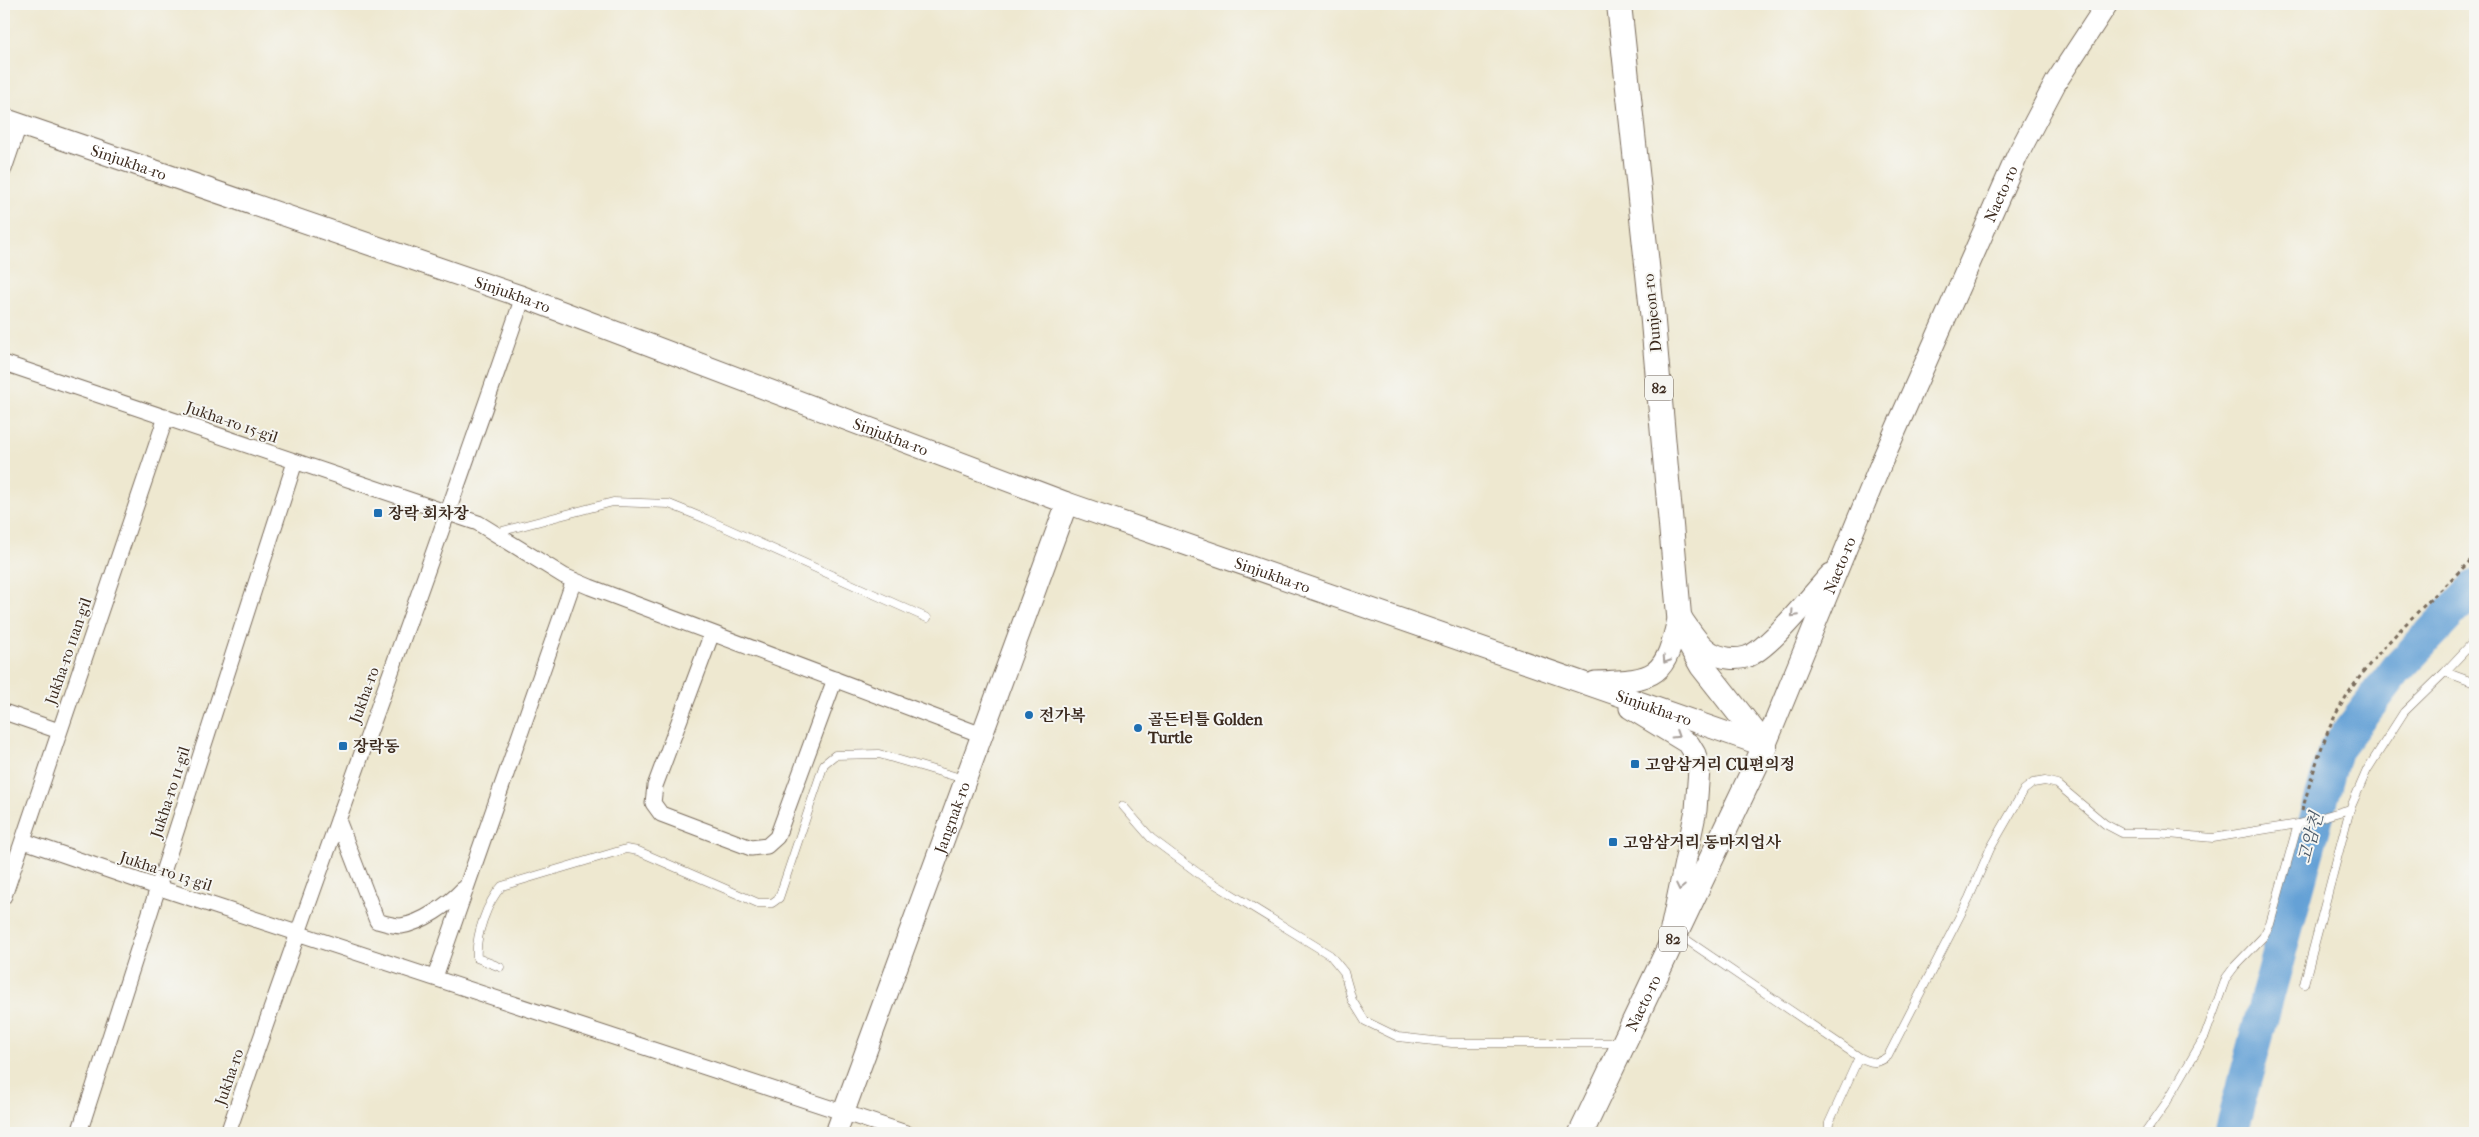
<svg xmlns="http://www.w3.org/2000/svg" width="2479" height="1137" font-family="'IM FELL French Canon','Noto Serif KR',serif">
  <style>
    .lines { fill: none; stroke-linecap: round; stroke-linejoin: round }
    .river { stroke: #65a1d6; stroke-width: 34 }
    .lane-casing { stroke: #7a6c5c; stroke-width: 9 }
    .street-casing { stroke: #7a6c5c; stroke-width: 17 }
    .secondary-casing { stroke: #7a6c5c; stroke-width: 23 }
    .primary-casing { stroke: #7a6c5c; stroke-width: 26 }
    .path { stroke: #7a6c5c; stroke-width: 3; stroke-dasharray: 4 4; stroke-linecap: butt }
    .lane { stroke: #fff; stroke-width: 8 }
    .street { stroke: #fff; stroke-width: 15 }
    .secondary { stroke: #fff; stroke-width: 21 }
    .primary { stroke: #fff; stroke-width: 24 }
    .oneway { stroke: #a79f9a }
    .poi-dot { fill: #1f6fb2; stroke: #f6f6f2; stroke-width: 2 }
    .labels { text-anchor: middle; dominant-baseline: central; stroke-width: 4; stroke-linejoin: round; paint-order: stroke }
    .shield { fill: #f6f6f2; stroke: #73675e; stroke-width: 1 }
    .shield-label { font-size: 15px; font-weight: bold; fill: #3b2a1e }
    .street-label { font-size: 16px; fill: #3b2a1e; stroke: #f6f6f2 }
    .poi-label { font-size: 16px; font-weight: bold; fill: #3b2a1e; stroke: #f6f6f2; text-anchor: start }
    .water-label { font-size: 18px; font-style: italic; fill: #4c5a68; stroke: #f6f6f2 }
  </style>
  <rect width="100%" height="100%" fill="#f6f6f2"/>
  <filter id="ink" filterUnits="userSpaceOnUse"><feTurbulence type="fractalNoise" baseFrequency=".02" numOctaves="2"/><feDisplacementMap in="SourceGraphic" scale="10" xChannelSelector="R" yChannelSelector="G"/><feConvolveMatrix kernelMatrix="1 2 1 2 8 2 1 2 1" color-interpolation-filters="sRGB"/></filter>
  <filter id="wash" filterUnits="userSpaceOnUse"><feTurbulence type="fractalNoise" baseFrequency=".0096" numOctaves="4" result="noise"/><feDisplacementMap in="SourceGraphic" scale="20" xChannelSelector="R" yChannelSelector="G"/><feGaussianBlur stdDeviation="1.12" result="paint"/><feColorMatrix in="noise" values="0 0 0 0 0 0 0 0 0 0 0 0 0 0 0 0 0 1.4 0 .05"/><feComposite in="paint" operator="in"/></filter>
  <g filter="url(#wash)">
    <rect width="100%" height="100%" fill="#eee8d0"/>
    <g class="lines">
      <path class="river" d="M2230,1133L2335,750L2397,669L2475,587"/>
    </g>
  </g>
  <g filter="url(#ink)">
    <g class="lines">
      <defs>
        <path id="lane" d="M495,533L613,502L669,504L706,519L927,618
          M2445,672L2475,640
          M1123,806L1151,838L1202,876L1330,955L1344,972L1352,1000L1365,1021L1398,1037L1452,1043H1620
          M1678,934L1859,1057
          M500,967L477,958C475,936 487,902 502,886L626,849L638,851L758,903H772L779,898L824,764L835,755L879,754L964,779
          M2304,984L2350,809L2367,770L2404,712L2445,672L2475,683
          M1828,1133L1829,1123L1859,1057C1871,1063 1877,1065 1888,1056L1969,898L1990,849L2024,790L2033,783L2045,781L2057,784L2105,824L2122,833H2157L2213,838L2298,824L2350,809
          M2145,1133L2166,1103L2205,1036L2226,978L2235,966L2263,937L2270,924L2298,824"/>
        <path id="street" d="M4,169L19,125
          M4,363L478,523L564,576L590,587L982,735
          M712,633L655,786L653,803L661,814L751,848L767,846L777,837L835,679
          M4,712L59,731
          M338,820L377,921C384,923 394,926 401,926C422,923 449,904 463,889
          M24,841L157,887L906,1133
          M4,896L166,417
          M435,977L574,580
          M79,1133L295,462
          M228,1133C324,854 427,577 523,297"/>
        <g id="secondary">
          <path id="s1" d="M4,119L523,297L1067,503L1765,746L1882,461L2017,156L2056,82L2107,4"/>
          <path d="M1595,682C1658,680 1665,678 1679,615C1689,628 1698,645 1712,653C1722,658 1735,660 1746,657C1768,651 1813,593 1831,574"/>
          <path d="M1630,708L1689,744L1695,754L1699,769L1696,810L1670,934"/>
          <path id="s2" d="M836,1133L1067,503"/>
        </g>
        <g id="primary">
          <path id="s3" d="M1581,1133L1765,746L1702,666L1690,645L1679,615L1652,311L1619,4"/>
        </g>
      </defs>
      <use href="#lane" class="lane-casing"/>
      <use href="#street" class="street-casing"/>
      <use href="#secondary" class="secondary-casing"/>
      <use href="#primary" class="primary-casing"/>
      <path class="path" d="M2302,811C2311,779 2321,744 2336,714C2368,654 2428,603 2475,556"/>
      <use href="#lane" class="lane"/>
      <use href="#street" class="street"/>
      <use href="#secondary" class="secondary"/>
      <use href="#primary" class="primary"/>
    </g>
    <defs><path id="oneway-chevron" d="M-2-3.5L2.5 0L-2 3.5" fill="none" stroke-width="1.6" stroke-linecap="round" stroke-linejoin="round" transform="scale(1.25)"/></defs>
    <g class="oneway">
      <use href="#oneway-chevron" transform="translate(1794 614) rotate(133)"/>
      <use href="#oneway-chevron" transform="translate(1666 660) rotate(123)"/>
      <use href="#oneway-chevron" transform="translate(1676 735) rotate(32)"/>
      <use href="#oneway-chevron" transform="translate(1680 887) rotate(102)"/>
    </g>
  </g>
  <g class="poi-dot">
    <rect x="373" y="508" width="10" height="10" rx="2.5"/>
    <circle cx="1029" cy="715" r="5"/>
    <circle cx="1138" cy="728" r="5"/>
    <rect x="338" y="741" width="10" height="10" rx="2.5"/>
    <rect x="1630" y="759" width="10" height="10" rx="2.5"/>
    <rect x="1608" y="837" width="10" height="10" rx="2.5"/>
  </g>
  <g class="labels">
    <g class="shield">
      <rect x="1645" y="375.5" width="28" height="25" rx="4"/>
      <rect x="1659" y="926.5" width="28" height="25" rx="4"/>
    </g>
    <g class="shield-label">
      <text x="1659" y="388">82</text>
      <text x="1673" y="939">82</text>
    </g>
    <g class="street-label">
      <text stroke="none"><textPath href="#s1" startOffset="132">Sinjukha-ro</textPath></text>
      <text stroke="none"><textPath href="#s1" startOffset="2470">Naeto-ro</textPath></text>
      <text stroke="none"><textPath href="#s1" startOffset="538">Sinjukha-ro</textPath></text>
      <text transform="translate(1652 313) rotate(-96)">Dunjeon-ro</text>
      <text transform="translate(232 422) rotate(19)">Jukha-ro 15-gil</text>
      <text stroke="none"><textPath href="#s1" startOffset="942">Sinjukha-ro</textPath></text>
      <text stroke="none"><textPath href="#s1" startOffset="2065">Naeto-ro</textPath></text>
      <text stroke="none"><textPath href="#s1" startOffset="1348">Sinjukha-ro</textPath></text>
      <text transform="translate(68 651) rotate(-71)">Jukha-ro 11an-gil</text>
      <text transform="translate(364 695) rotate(-70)">Jukha-ro</text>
      <text stroke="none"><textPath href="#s1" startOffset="1752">Sinjukha-ro</textPath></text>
      <text transform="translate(170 792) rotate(-72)">Jukha-ro 11-gil</text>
      <text stroke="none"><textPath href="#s2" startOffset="336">Jangnak-ro</textPath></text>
      <text transform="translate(166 871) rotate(18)">Jukha-ro 13-gil</text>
      <text stroke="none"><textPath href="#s3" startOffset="144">Naeto-ro</textPath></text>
      <text transform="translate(229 1077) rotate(-71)">Jukha-ro</text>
    </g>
    <g class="poi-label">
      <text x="388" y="513">장락 회차장</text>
      <text x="1039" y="715">전가복</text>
      <text x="1148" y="719">골든터틀 Golden<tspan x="1148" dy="18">Turtle</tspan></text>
      <text x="353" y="746">장락동</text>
      <text x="1645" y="764">고암삼거리 CU편의정</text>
      <text x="1623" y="842">고암삼거리 동마지업사</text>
    </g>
    <g class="water-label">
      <text transform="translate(2311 838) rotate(-75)">고암천</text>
    </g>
  </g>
  <rect width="2479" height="1137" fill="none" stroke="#f6f6f2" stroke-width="20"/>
</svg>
